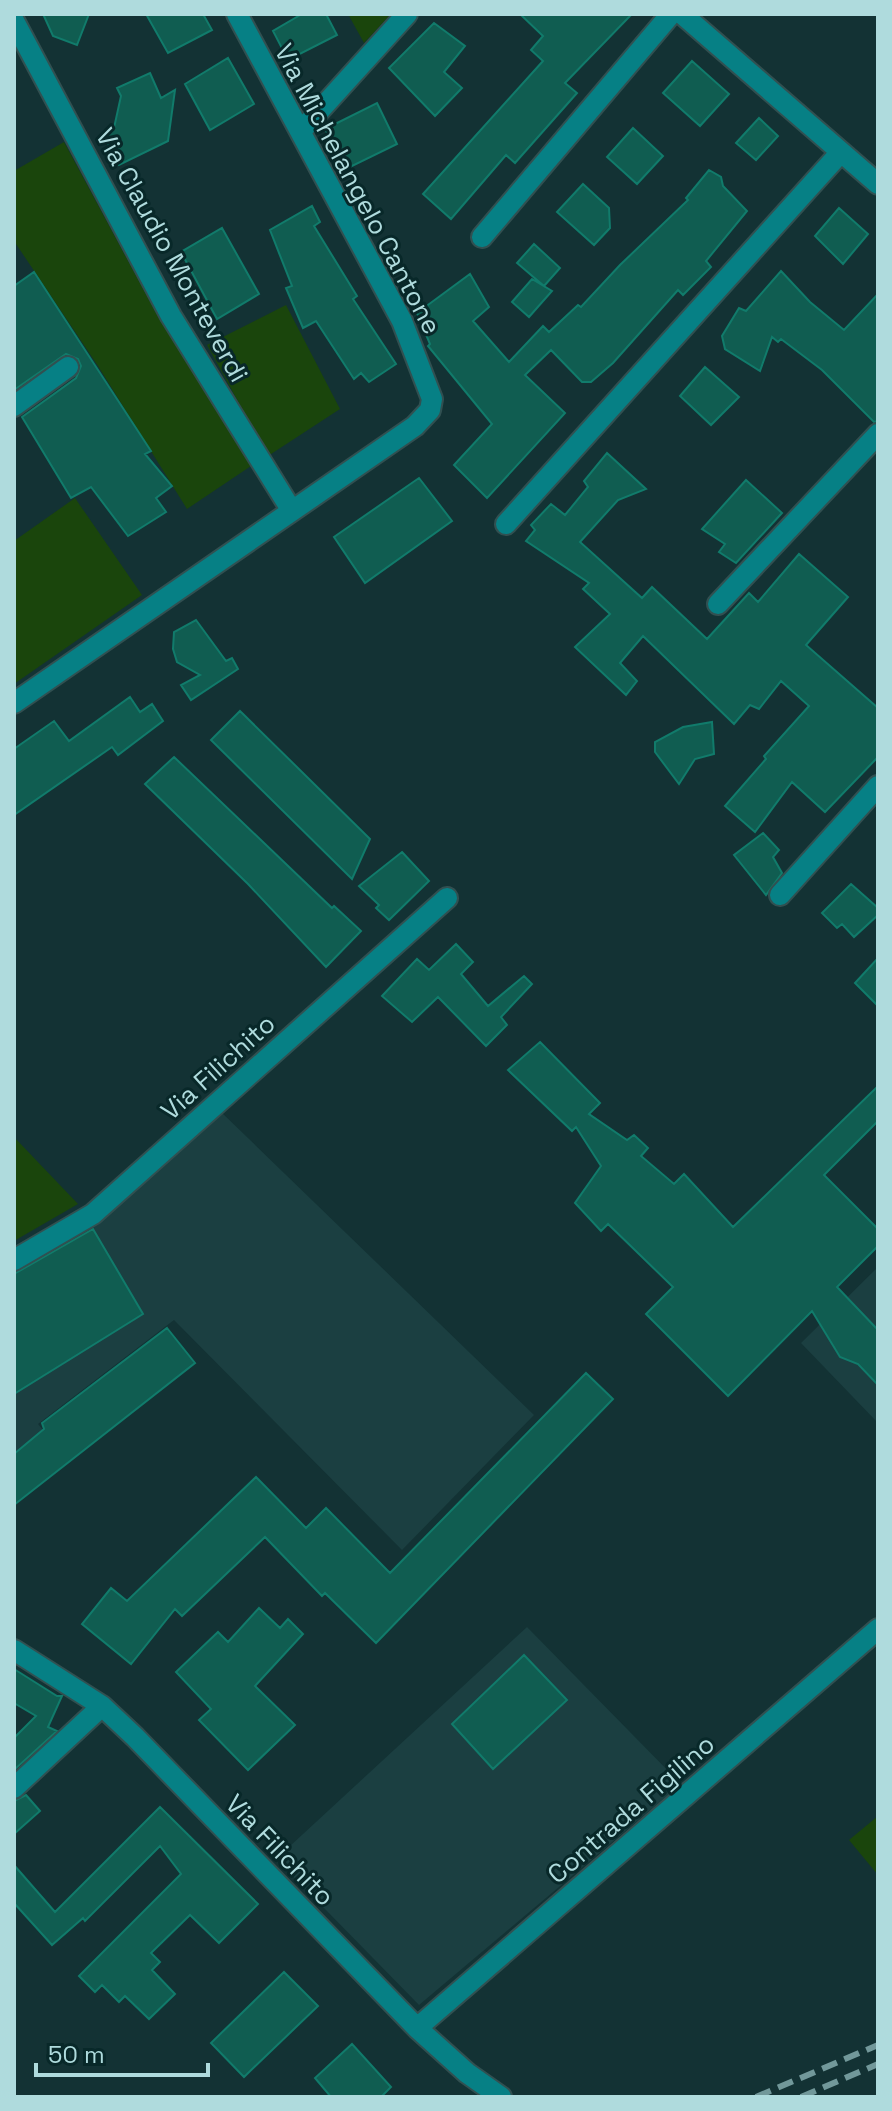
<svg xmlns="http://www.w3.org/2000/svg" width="892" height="2111" font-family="'Space Grotesk',sans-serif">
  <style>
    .built { fill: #1b3f41 }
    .green { fill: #1a450c }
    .building { fill: #105d51; stroke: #117b6b; stroke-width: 2 }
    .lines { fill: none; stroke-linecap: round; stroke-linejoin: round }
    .minor-casing { stroke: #315051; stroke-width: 24 }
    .minor { stroke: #068085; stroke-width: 20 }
    .rail { stroke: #72989a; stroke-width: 6; stroke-dasharray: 16 8; stroke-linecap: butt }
    .labels { text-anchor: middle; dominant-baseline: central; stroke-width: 6; stroke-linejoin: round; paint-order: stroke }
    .street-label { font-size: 26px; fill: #afdbdd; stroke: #082829 }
  </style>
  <rect width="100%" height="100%" fill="#133234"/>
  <path class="built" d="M220,1111L534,1415L402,1550L174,1320L38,1424L43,1430L14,1453V1271L98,1219Z
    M878,1267V1423L801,1343Z
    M527,1627L681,1784L419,2005L276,1859Z"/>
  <path class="green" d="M348,14H391L364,43Z
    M64,142L161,322L254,464L187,509L98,366L14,241V171Z
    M286,305L340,409L268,456L207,345Z
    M75,498L142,595L14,684V541Z
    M14,1137L78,1204L14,1241Z
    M878,1816V1875L849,1840Z"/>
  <path class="building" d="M43,14H89L77,45L53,36Z
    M146,14H203L212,30L168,53Z
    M302,14H326L337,35L288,60L273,31Z
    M520,14H632L565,83L577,93L515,163L506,155L451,219L423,194L543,61L531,50L543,36Z
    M434,23L465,46L444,72L462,88L435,116L389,68Z
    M228,58L254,104L210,130L185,84Z
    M692,61L729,94L700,126L663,93Z
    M150,73L161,98L175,90L168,141L119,165L104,137L114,128L121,96L117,88Z
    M377,103L397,144L346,169L325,129Z
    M759,118L778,136L756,160L736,143Z
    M633,128L663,156L637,184L607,157Z
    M709,170L721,177L723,186L747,211L706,261L711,267L683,295L678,290L613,363L591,382H582L551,350L525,375L565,413L487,498L454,465L492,424L428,346L430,344L417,313L470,274L489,307L473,321L509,362L543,326L549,332L578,305L581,307L620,265L688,200L686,198Z
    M583,184L609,208L610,228L594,245L557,212Z
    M312,206L320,222L314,226L357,296L353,299L396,364L369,382L361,373L354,379L316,321L303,328L286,288L292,286L270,230Z
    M839,208L868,234L843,264L815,236Z
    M222,228L259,294L217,319L181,252Z
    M534,244L560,268L544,286L517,263Z
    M781,271L810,302L844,330L878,294V421L874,422L822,370L781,339L778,342L772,337L760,371L725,349L722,336L739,308L746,311Z
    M34,272L151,451L145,454L172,486L156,498L166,512L128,536L91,487L71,498L22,417L76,378L81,366L78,359L66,354L14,390V286Z
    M532,279L552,291L529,317L512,302Z
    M705,367L739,397L711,425L680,396Z
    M607,453L646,489L618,500L580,542L642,598L652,587L707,639L749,593L758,602L799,554L848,597L806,645L878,708V757L825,812L792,782L755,832L725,806L766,759L764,756L809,706L781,681L759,709L750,705L734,724L643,636L620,663L637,681L626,695L575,647L610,614L583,589L589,583L526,541L535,530L531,525L551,504L565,515L588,487L584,481Z
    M419,478L452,521L365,583L334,537Z
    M746,480L782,513L736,563L719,552L725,544L702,529Z
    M196,620L226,661L232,658L238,669L191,700L181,685L200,675L177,662L173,649L174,632Z
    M130,697L140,712L152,704L163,721L118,755L112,747L14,815V749L54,721L69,741Z
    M240,711L370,839L352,879L211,740Z
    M712,722L714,754L695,759L679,784L655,752V742L683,727Z
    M174,757L332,908L334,906L361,931L326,967L248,884L145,784Z
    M763,833L779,850L773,857L782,873L766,895L734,855Z
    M402,852L429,881L389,920L376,908L379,905L359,886Z
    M851,884L878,908V915L854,937L842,924L837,928L822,913Z
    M456,944L473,962L461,974L488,1006L524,976L532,984L501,1017L507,1025L486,1046L438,997L412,1022L382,996L417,959L429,970Z
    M878,958V1006L855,983Z
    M540,1042L600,1103L589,1114L627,1140L634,1135L648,1148L641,1156L674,1184L684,1174L733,1227L878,1086V1121L824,1175L878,1229V1246L837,1287L878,1330V1385L858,1364L840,1357L812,1311L728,1396L646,1314L673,1287L608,1224L601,1231L575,1203L601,1166L576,1127L572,1131L508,1070Z
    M93,1229L143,1314L14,1394V1274Z
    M167,1328L195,1363L14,1505V1454L44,1429L42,1423Z
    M586,1373L613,1399L376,1643L325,1593L322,1596L265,1537L182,1616L175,1609L131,1664L82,1624L111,1588L127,1601L256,1477L306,1528L326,1508L390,1573Z
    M259,1608L280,1628L288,1619L303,1634L255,1686L295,1725L248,1770L199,1720L211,1709L176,1672L218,1632L228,1642Z
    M524,1655L567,1700L493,1769L452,1724Z
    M14,1669L57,1696H62L48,1727L57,1731L14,1770V1738L36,1716L14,1703Z
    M26,1795L40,1811L14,1834V1801Z
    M160,1807L258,1904L219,1943L190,1915L151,1953L160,1962L152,1970L175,1994L149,2019L125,1996L119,2002L102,1985L95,1992L79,1976L181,1874L160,1846L85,1921L83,1918L52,1945L14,1903V1865L55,1912Z
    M284,1972L318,2006L244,2077L211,2043Z
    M352,2044L391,2087L381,2097H331L315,2078Z"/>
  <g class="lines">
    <defs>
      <path id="minor" d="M682,14L878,184
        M14,21L171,316L292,511
        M301,131L407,14
        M482,237L671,14
        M14,406L68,367
        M506,524L841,152
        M718,604L878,434
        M14,703L415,426L430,410L432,399L402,321L237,14
        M780,895L878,786
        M14,1260L93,1214L447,898
        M14,1650L102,1706L135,1737L417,2028L467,2073L501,2097
        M14,1788L102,1706
        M417,2028L878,1629"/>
    </defs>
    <use href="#minor" class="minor-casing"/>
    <use href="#minor" class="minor"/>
    <path class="rail" d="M756,2097L878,2045
      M801,2097L878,2064"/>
  </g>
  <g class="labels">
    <g class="street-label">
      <text transform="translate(358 189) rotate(62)">Via Michelangelo Cantone</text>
      <text transform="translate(172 255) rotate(61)">Via Claudio Monteverdi</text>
      <text transform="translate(218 1067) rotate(-42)">Via Filichito</text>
      <text transform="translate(631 1809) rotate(-41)">Contrada Figilino</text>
      <text transform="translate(280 1850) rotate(46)">Via Filichito</text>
    </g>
  </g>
  <rect width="892" height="2111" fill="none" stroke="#afdbdd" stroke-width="32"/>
  <path d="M36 2063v12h172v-12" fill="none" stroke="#afdbdd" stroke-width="4"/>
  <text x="48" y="2063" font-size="24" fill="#afdbdd" stroke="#082829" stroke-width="6" paint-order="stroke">50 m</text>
</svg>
